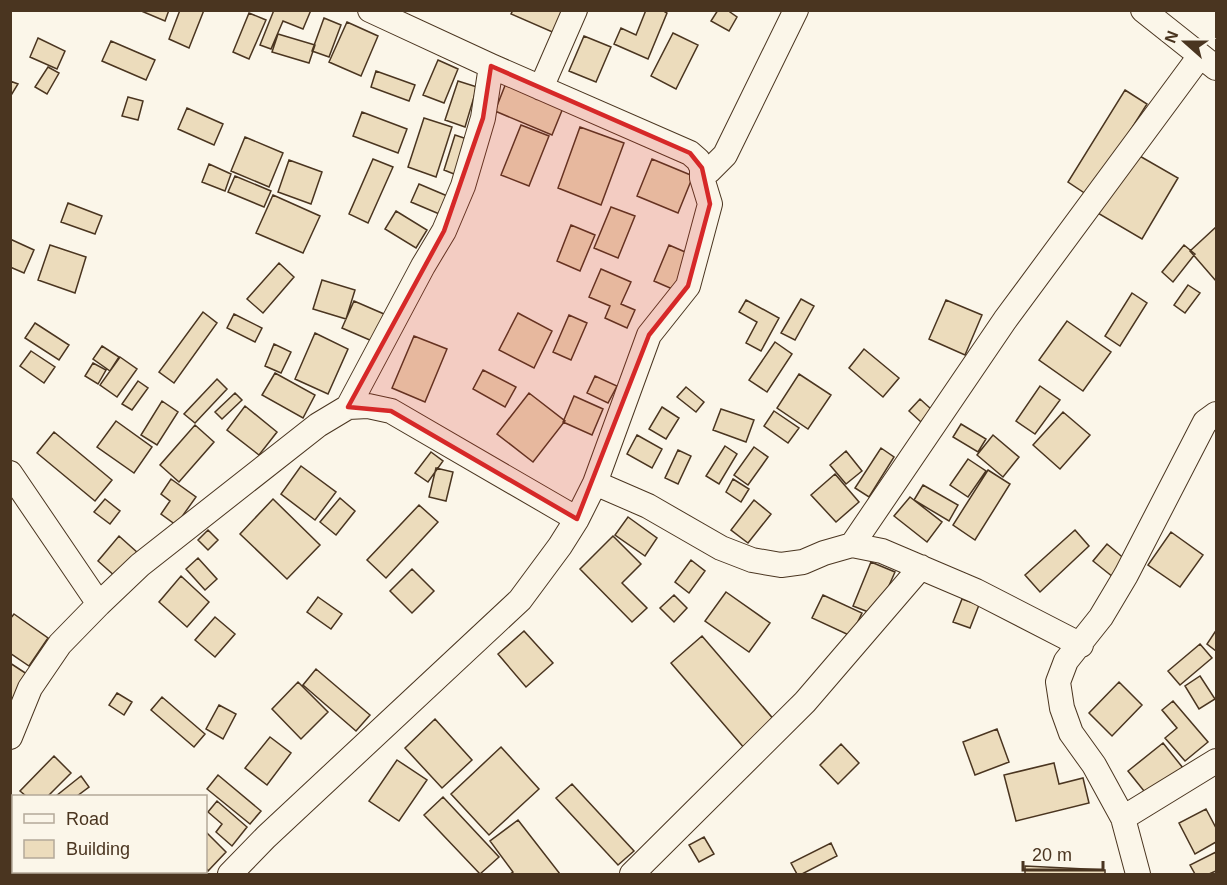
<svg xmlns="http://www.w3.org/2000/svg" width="1227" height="885" font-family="Helvetica,sans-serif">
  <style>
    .building { fill: #ecdcbc; stroke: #4a3520; stroke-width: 1.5 }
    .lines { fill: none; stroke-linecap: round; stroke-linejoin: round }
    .street-casing { stroke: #4a3520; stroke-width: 26 }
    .street { stroke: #fbf6e9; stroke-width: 24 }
    .marked { fill: #d62828; fill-opacity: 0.2; stroke: #d62828; stroke-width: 4.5; stroke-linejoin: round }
  </style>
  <rect width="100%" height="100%" fill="#fbf6e9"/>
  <path class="building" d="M139,10H169L165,21Z
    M180,10H204L189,48L169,39Z
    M274,10H311L303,29L283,21L271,49L260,45Z
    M513,10H567L557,34L511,14Z
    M646,10H662L667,13L648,59L614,44L621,28L636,35Z
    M718,10H727L737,17L729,31L711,21Z
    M249,13L266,20L249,59L233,52Z
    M324,18L341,25L329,57L312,51Z
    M347,22L378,36L361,76L329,62Z
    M673,33L698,45L676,89L651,76Z
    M278,34L315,45L309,63L272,52Z
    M584,36L611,47L596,82L569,71Z
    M38,38L65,51L57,69L30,57Z
    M111,41L155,60L146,80L102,61Z
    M438,60L458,69L444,103L423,95Z
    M48,67L59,73L47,94L35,87Z
    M376,71L415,85L409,101L371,87Z
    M10,81L18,84L10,97Z
    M458,81L477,87L465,127L445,120Z
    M506,83L563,108L552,135L495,111Z
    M1125,90L1147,104L1089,196L1068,182Z
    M128,97L143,101L138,120L122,116Z
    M187,108L223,124L214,145L178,129Z
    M362,112L407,129L398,153L353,136Z
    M424,118L452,127L436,177L408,167Z
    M521,125L549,136L529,186L501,175Z
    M580,127L624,143L601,205L558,188Z
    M455,135L470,140L459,176L444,170Z
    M245,137L283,153L269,187L231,171Z
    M1131,151L1178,178L1142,239L1096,212Z
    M373,159L393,167L368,223L349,214Z
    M652,159L693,176L678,213L637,196Z
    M289,160L322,172L311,204L278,192Z
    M209,164L231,174L225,191L202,182Z
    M235,176L271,191L264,207L228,192Z
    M419,184L452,198L444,216L411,202Z
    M273,195L320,216L303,253L256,233Z
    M68,203L102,216L95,234L61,222Z
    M611,207L635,216L618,258L594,248Z
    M396,211L427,230L416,248L385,229Z
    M571,225L595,235L580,271L557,261Z
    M1216,227V281L1190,251Z
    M10,239L34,250L24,273L10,267Z
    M50,245L86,257L75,293L38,280Z
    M669,245L692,255L677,291L654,281Z
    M1184,245L1195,254L1173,282L1162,272Z
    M279,263L294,277L263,313L247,299Z
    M601,269L631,282L621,304L635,310L627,328L605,318L610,306L589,297Z
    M322,280L355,290L346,319L313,309Z
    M1188,285L1200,293L1185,313L1174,305Z
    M1132,293L1147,303L1120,346L1105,336Z
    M801,299L814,306L795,340L781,333Z
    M746,300L779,318L761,351L746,343L757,322L739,312Z
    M946,300L982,315L965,355L929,339Z
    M354,301L384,314L372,341L342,328Z
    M203,312L217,323L174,383L159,372Z
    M518,313L552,331L534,368L499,350Z
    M234,314L262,328L255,342L227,328Z
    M569,315L587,323L571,360L553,352Z
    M1067,321L1111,352L1083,391L1039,360Z
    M35,323L69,345L59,360L25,338Z
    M315,333L348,349L328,394L295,379Z
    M414,336L447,349L425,402L392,388Z
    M775,342L792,354L767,392L749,380Z
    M274,344L291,352L281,373L265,366Z
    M102,346L119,357L110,371L93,359Z
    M864,349L899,378L883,397L849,368Z
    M31,351L55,367L44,383L20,366Z
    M120,357L137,369L117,397L100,385Z
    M93,363L106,370L98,384L85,376Z
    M483,370L516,387L505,407L473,389Z
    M275,373L315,395L303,418L262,395Z
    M799,374L831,395L808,429L777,408Z
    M595,376L617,386L608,403L587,393Z
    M217,379L227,389L195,423L184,414Z
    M138,381L148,388L132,410L122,404Z
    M1040,386L1060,400L1035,434L1016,421Z
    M686,387L704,402L696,412L677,397Z
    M235,393L242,400L222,419L215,412Z
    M529,393L565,421L533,462L497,434Z
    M574,396L603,409L592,435L563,422Z
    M920,399L931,409L921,422L909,411Z
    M162,401L178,412L157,445L141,435Z
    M245,406L277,432L259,455L227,430Z
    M662,407L679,418L666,439L649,429Z
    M721,409L754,420L746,442L713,430Z
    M774,411L799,428L788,443L764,426Z
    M1063,412L1090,435L1060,469L1033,445Z
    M116,421L152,447L134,473L97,447Z
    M961,424L986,439L978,452L953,437Z
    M195,425L214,442L179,482L160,465Z
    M54,432L112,480L95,501L37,453Z
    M637,435L662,449L652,468L627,454Z
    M993,435L1019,457L1003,477L977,455Z
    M725,446L737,454L719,484L706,476Z
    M754,447L768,457L748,485L734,475Z
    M881,448L894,457L869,497L855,488Z
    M678,450L691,456L678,484L665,478Z
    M846,451L862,471L846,484L830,465Z
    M431,452L443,461L428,482L415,473Z
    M968,459L986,471L968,497L950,485Z
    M301,466L336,492L315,520L281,494Z
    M436,468L453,472L446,501L429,497Z
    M988,470L1010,484L975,540L953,525Z
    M835,474L859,502L836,522L811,495Z
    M171,479L196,497L176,525L161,514L170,501L161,494Z
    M733,479L749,489L741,502L726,492Z
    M923,485L958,505L949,521L914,500Z
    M910,497L942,522L927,542L894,516Z
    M340,498L355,511L336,535L320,522Z
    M105,499L120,511L110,524L94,512Z
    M273,499L320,545L287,579L240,534Z
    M754,500L771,514L748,543L731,530Z
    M419,505L438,522L386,578L367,560Z
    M628,517L657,538L645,556L615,535Z
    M208,530L218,540L208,550L198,540Z
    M1075,530L1089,546L1040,592L1025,575Z
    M1171,532L1203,555L1180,587L1148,565Z
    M119,536L138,553L116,577L98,561Z
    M613,536L641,564L622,583L647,608L632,622L580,569Z
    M1107,544L1127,561L1113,577L1093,561Z
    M198,558L217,579L205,590L186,569Z
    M691,560L705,571L689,593L675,582Z
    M871,562L895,572L876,615L853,606Z
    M412,569L434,591L412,613L390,591Z
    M181,576L209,602L187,627L159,602Z
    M726,592L770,623L749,652L705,621Z
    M674,595L687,608L674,622L660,608Z
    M823,595L862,613L851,636L812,618Z
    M318,597L342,614L331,629L307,612Z
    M962,599L979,605L970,628L953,622Z
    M14,614L48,638L29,666L10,653V619Z
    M215,617L235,634L215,657L195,640Z
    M524,631L553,663L526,687L498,654Z
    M1215,632L1216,633V651L1207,644Z
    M702,636L776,722L745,749L671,663Z
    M1200,644L1212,658L1180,685L1168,671Z
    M10,663L30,676L15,700L10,697Z
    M316,669L370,715L356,731L303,685Z
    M1200,676L1215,699L1199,709L1185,686Z
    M298,682L328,712L301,739L272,709Z
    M1119,682L1142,705L1112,736L1089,713Z
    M117,693L132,702L124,715L109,705Z
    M162,697L205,734L194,747L151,710Z
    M1173,701L1208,742L1185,761L1165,738L1177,728L1162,710Z
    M219,705L236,714L223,739L206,729Z
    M435,719L472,760L442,788L405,748Z
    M997,729L1009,762L975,775L963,742Z
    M270,737L291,753L267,785L245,768Z
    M1163,743L1183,768L1148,796L1128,771Z
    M841,744L859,763L838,784L820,765Z
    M501,747L539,789L489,835L451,794Z
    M54,756L71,773L48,796H26L20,791Z
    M397,760L427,780L399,821L369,801Z
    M1054,763L1059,784L1083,778L1089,803L1016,821L1004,775Z
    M218,775L261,811L250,824L207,789Z
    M81,776L89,787L77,796H56Z
    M572,784L634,851L618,865L556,798Z
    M443,797L499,857L480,874L424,815Z
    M217,801L247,827L232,846L216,832L222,824L208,812Z
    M1206,809L1216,828V842L1195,854L1179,823Z
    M518,820L560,874H510L513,872L490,841Z
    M206,832L226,852L208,871L206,868Z
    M704,837L714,854L699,862L689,845Z
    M831,843L837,856L802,874H797L791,863Z
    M1216,852V871L1209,874H1195L1190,865Z
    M1025,866L1105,870V874H1025Z"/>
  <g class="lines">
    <defs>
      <path id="street" d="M1143,10L1216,68
        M541,88L575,10
        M702,168L709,171L725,155L796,10
        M348,407L423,266L444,231L463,186L483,118L491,66
        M10,473L99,604
        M595,483L648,506L721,548L752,560L781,565L803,562L824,553L852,545L882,551L976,591L1081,645
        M852,545L1005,320L1200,56
        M10,737L30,688L60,644L99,604L140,565L318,425L348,407L368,406L391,411L577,519
        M1123,818L1216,761
        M230,874L266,837L520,600L560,546L577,519L595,483L649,335L688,286L710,204L702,178V168L698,160L690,153L491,66L370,10
        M632,874L805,702L921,567
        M1138,874L1123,818L1094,765L1071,733L1062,708L1058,682L1066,661L1101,617L1126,575L1205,422L1216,414"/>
    </defs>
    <use href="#street" class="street-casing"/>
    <use href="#street" class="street"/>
  </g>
  <path class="marked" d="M491,66L690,153L702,168L710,204L688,286L649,335L577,519L391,411L348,407L444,231L483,118Z"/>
  <rect width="1227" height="885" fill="none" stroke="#4a3520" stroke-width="24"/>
  <rect x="12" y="795" width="195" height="78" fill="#fbf6e9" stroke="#b4a999" stroke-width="1.5"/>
  <rect x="24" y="814" width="30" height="9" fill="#fbf6e9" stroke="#b4a999" stroke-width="1.5"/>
  <text x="66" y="825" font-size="18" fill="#4a3520">Road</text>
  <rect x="24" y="840" width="30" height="18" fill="#ecdcbc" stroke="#b4a999" stroke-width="1.5"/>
  <text x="66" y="855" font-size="18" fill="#4a3520">Building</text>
  <g transform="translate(1185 42) rotate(291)" stroke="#fbf6e9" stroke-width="4.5" paint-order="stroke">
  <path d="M0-4.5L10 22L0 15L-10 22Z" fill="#4a3520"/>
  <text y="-9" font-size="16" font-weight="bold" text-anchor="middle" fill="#4a3520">N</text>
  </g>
  <path d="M1023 861v9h80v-9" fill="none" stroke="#4a3520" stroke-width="3"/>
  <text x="1032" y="861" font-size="18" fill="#4a3520" stroke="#fbf6e9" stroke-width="4.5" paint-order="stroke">20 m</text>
</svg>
